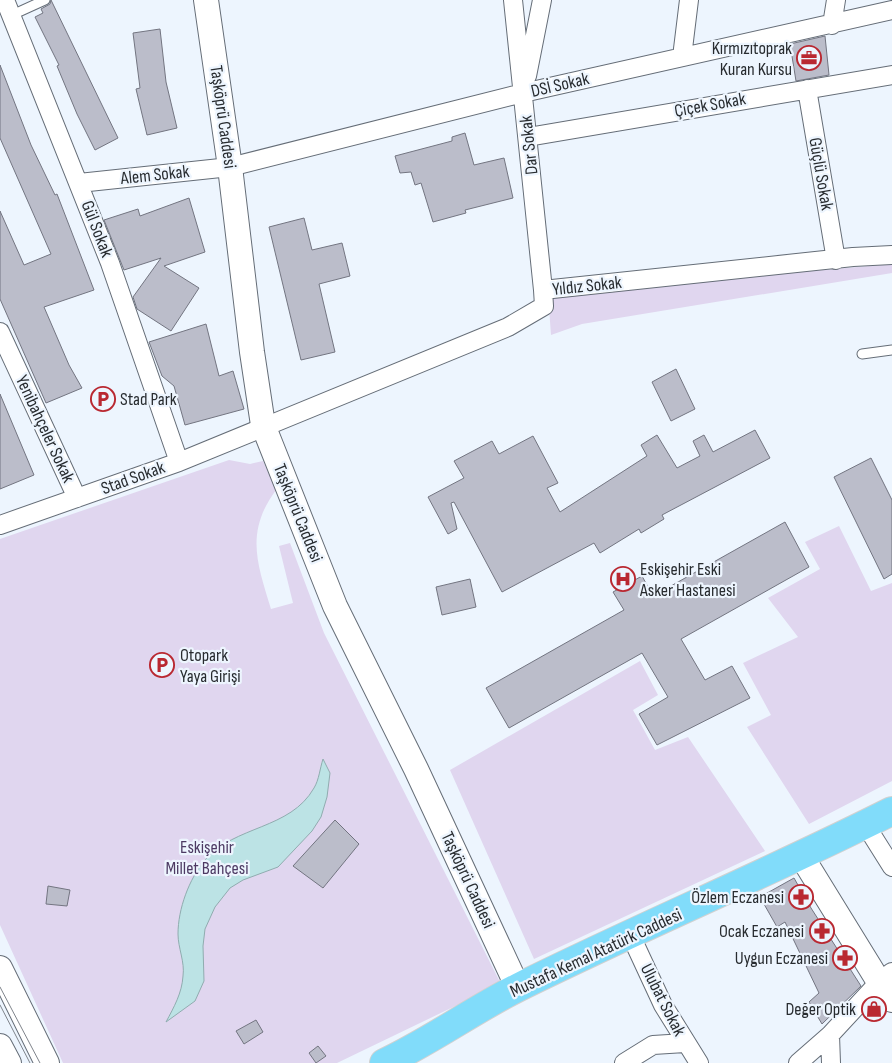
<svg xmlns="http://www.w3.org/2000/svg" width="892" height="1063" font-family="'Sofia Sans Condensed',sans-serif">
  <style>
    .green { fill: #e0d6ef }
    .water { fill: #bce3e5; stroke: #90acaf }
    .building { fill: #bbbdca; stroke: #737581 }
    .lines { fill: none; stroke-linecap: round; stroke-linejoin: round }
    .lane-casing { stroke: #656d77; stroke-width: 11 }
    .street-casing { stroke: #656d77; stroke-width: 20 }
    .secondary-casing { stroke: #656d77; stroke-width: 26 }
    .primary-casing { stroke: #d0d1d1; stroke-width: 30 }
    .lane { stroke: #fff; stroke-width: 9 }
    .street { stroke: #fff; stroke-width: 18 }
    .secondary { stroke: #fff; stroke-width: 24 }
    .primary { stroke: #81dcfa; stroke-width: 28 }
    .tram { stroke: #7f848b; stroke-width: 1 }
    .labels { text-anchor: middle; dominant-baseline: central; stroke-width: 4.5; stroke-linejoin: round; paint-order: stroke }
    .poi-label { font-size: 18px; fill: #282c30; stroke: #edf5fe; text-anchor: end }
    .street-label { font-size: 18px; fill: #282c30; stroke: #edf5fe }
    .park-label { font-size: 18px; fill: #4d3a63; stroke: #edf5fe }
  </style>
  <rect width="100%" height="100%" fill="#edf5fe"/>
  <path class="green" d="M892,264V273L582,324L551,335L548,294Z
    M229,460L250,464L263,461L276,490C245,532 257,563 271,609L293,603L279,546L290,543L324,633L501,984L337,1063H63L0,925V539Z
    M839,526L871,591L892,583V781L809,824L747,727L771,715L743,663L798,637L768,598L820,569L805,542Z
    M640,661L658,695L633,710L655,750L688,737L765,851L534,959L450,770Z"/>
  <path class="water" d="M323,759L330,773L327,797L321,817L312,831L278,867L243,880L230,888L215,907L205,929L203,946L204,981L195,1001L166,1022C174,1007 182,993 183,976C185,962 178,948 178,934C178,909 189,879 205,860C235,825 290,830 314,788C319,780 320,768 323,759Z"/>
  <path class="building" d="M51,0L118,138L95,150L77,114L57,66L59,65L35,17L43,13L41,9L50,4Z
    M160,29L166,82L177,128L147,135L136,89L140,88L133,33Z
    M825,36L829,75L796,81L790,44Z
    M0,65L31,145L55,195L57,194L94,290L44,307L69,365L82,388L46,403L0,299V211L24,265L51,254L0,138Z
    M465,133L474,165L504,158L513,198L465,210L466,213L433,222L421,183L415,185L411,172L400,173L395,156L452,141V137Z
    M189,198L205,252L164,266L199,288L171,331L137,309L133,297L161,258L124,270L104,220L138,209L140,216Z
    M304,218L312,250L342,243L350,276L319,284L335,352L301,360L269,227Z
    M206,324L219,376L233,371L244,409L185,425L174,386L162,376L149,342Z
    M676,369L695,409L671,421L652,382Z
    M0,394L34,475L0,489Z
    M755,430L770,458L662,515L664,519L641,533L639,529L600,553L594,543L502,592L454,502L451,503L457,529L448,534L428,497L464,478L454,461L492,441L499,454L533,436L558,483L547,488L560,512L647,456L641,445L657,435L677,468L700,456L693,441L704,435L713,452Z
    M871,458L892,500V574L884,579L834,477Z
    M785,522L809,567L681,639L705,680L732,666L750,698L657,745L639,714L668,697L642,653L509,728L486,688L624,610L613,592L642,576L653,596Z
    M470,579L476,607L442,615L436,587Z
    M335,820L359,844L323,888L293,866Z
    M794,878L811,908L861,986L822,1024L809,1002L819,993L785,922L777,927L760,897Z
    M48,886L70,890L67,906L46,904Z
    M256,1020L263,1032L244,1044L236,1031Z
    M318,1046L326,1056L316,1063L309,1053Z"/>
  <g class="lines">
    <defs>
      <path id="lane" d="M12,15L45,0
        M862,354L892,350"/>
      <path id="street" d="M5,0L110,263L179,462
        M513,0L543,290
        M832,25L836,0
        M682,57L689,0
        M527,76L542,0
        M807,89L836,260
        M528,137L892,75
        M79,183L230,167L523,93L892,10
        M0,332L77,498
        M0,525L179,462L508,327L544,306L543,290L853,257L892,255
        M865,824L892,867
        M631,936L663,1005L699,1063
        M830,1035L831,1063
        M624,1063L653,1045L685,1043
        M798,1063L830,1035L879,982L892,972"/>
      <path id="secondary" d="M206,0L230,167L252,352L263,425L335,606L416,769L518,988
        M802,857L879,982L892,1000
        M0,968L47,1063
        M0,1046L9,1063"/>
      <path id="primary" d="M384,1063C431,1041 473,1010 519,987C642,926 769,873 892,811"/>
    </defs>
    <use href="#lane" class="lane-casing"/>
    <use href="#street" class="street-casing"/>
    <use href="#secondary" class="secondary-casing"/>
    <use href="#primary" class="primary-casing"/>
    <use href="#lane" class="lane"/>
    <use href="#street" class="street"/>
    <use href="#secondary" class="secondary"/>
    <use href="#primary" class="primary"/>
    <path class="tram" d="M0,987L40,1063
      M0,1005L30,1063"/>
  </g>
  <defs>
    <symbol id="office-ring" viewBox="-11 -11 22 22"><circle r="9.5" fill="#edf5fe" stroke="#b92831" stroke-width="1.5"/><path d="M-6-3h4V-5.5h4V-3h4V5H-6ZM-1-4.5V-3h2v-1.5ZM-6 0V1H6V0Z" fill="#b92831"/></symbol>
    <symbol id="parking-ring" viewBox="-11 -11 22 22"><circle r="9.5" fill="#edf5fe" stroke="#b92831" stroke-width="1.5"/><path d="M-3.5-5.5H1a3.5 3.5 0 0 1 0 7H-1V5.5H-3.5ZM-1-3.4V-.6H.8a1.4 1.4 0 0 0 0-2.8Z" fill="#b92831"/></symbol>
    <symbol id="hospital-ring" viewBox="-11 -11 22 22"><circle r="9.5" fill="#edf5fe" stroke="#b92831" stroke-width="1.5"/><path d="M-5-5h3v3.5h4V-5h3V5h-3V1.5h-4V5h-3Z" fill="#b92831"/></symbol>
    <symbol id="pharmacy-ring" viewBox="-11 -11 22 22"><circle r="9.5" fill="#edf5fe" stroke="#b92831" stroke-width="1.5"/><path d="M-2-6h4v4h4v4h-4v4h-4v-4h-4v-4h4Z" fill="#b92831"/></symbol>
    <symbol id="shop-ring" viewBox="-11 -11 22 22"><circle r="9.5" fill="#edf5fe" stroke="#b92831" stroke-width="1.5"/><path d="M-5-2.5h2.3a2.7 3.5 0 0 1 5.4 0H5L5.5 6h-11ZM-1.5-2.5h3a1.5 2.3 0 0 0-3 0Z" fill="#b92831"/></symbol>
  </defs>
  <g fill-rule="evenodd">
    <use href="#office-ring" x="795" y="44" width="28" height="28"/>
    <use href="#parking-ring" x="89" y="385" width="28" height="28"/>
    <use href="#hospital-ring" x="609" y="565" width="28" height="28"/>
    <use href="#parking-ring" x="148" y="651" width="28" height="28"/>
    <use href="#pharmacy-ring" x="787" y="883" width="28" height="28"/>
    <use href="#pharmacy-ring" x="808" y="917" width="28" height="28"/>
    <use href="#pharmacy-ring" x="831" y="944" width="28" height="28"/>
    <use href="#shop-ring" x="860" y="995" width="28" height="28"/>
  </g>
  <g class="labels">
    <g class="poi-label">
      <text x="792" y="48">Kırmızıtoprak<tspan x="792" dy="21">Kuran Kursu</tspan></text>
      <text x="120" y="399" text-anchor="start">Stad Park</text>
      <text x="640" y="569" text-anchor="start">Eskişehir Eski<tspan x="640" dy="21">Asker Hastanesi</tspan></text>
      <text x="180" y="655" text-anchor="start">Otopark<tspan x="180" dy="21">Yaya Girişi</tspan></text>
      <text x="784" y="897">Özlem Eczanesi</text>
      <text x="804" y="931">Ocak Eczanesi</text>
      <text x="828" y="958">Uygun Eczanesi</text>
      <text x="856" y="1009">Değer Optik</text>
    </g>
    <g class="street-label">
      <text transform="translate(560 85) rotate(-13)">DSİ Sokak</text>
      <text transform="translate(710 105) rotate(-10)">Çiçek Sokak</text>
      <text transform="translate(223 117) rotate(82)">Taşköprü Caddesi</text>
      <text transform="translate(529 145) rotate(-96)">Dar Sokak</text>
      <text transform="translate(821 174) rotate(80)">Güçlü Sokak</text>
      <text transform="translate(155 175) rotate(-6)">Alem Sokak</text>
      <text transform="translate(97 229) rotate(69)">Gül Sokak</text>
      <text transform="translate(587 286) rotate(-6)">Yıldız Sokak</text>
      <text transform="translate(45 429) rotate(65)">Yenibahçeler Sokak</text>
      <text transform="translate(133 478) rotate(-20)">Stad Sokak</text>
      <text transform="translate(298 513) rotate(68)">Taşköprü Caddesi</text>
      <text transform="translate(468 880) rotate(65)">Taşköprü Caddesi</text>
      <text transform="translate(596 953) rotate(-25)">Mustafa Kemal Atatürk Caddesi</text>
      <text transform="translate(663 1000) rotate(63)">Ulubat Sokak</text>
    </g>
    <g class="park-label">
      <text x="207" y="847">Eskişehir<tspan x="207" dy="21">Millet Bahçesi</tspan></text>
    </g>
  </g>
</svg>
